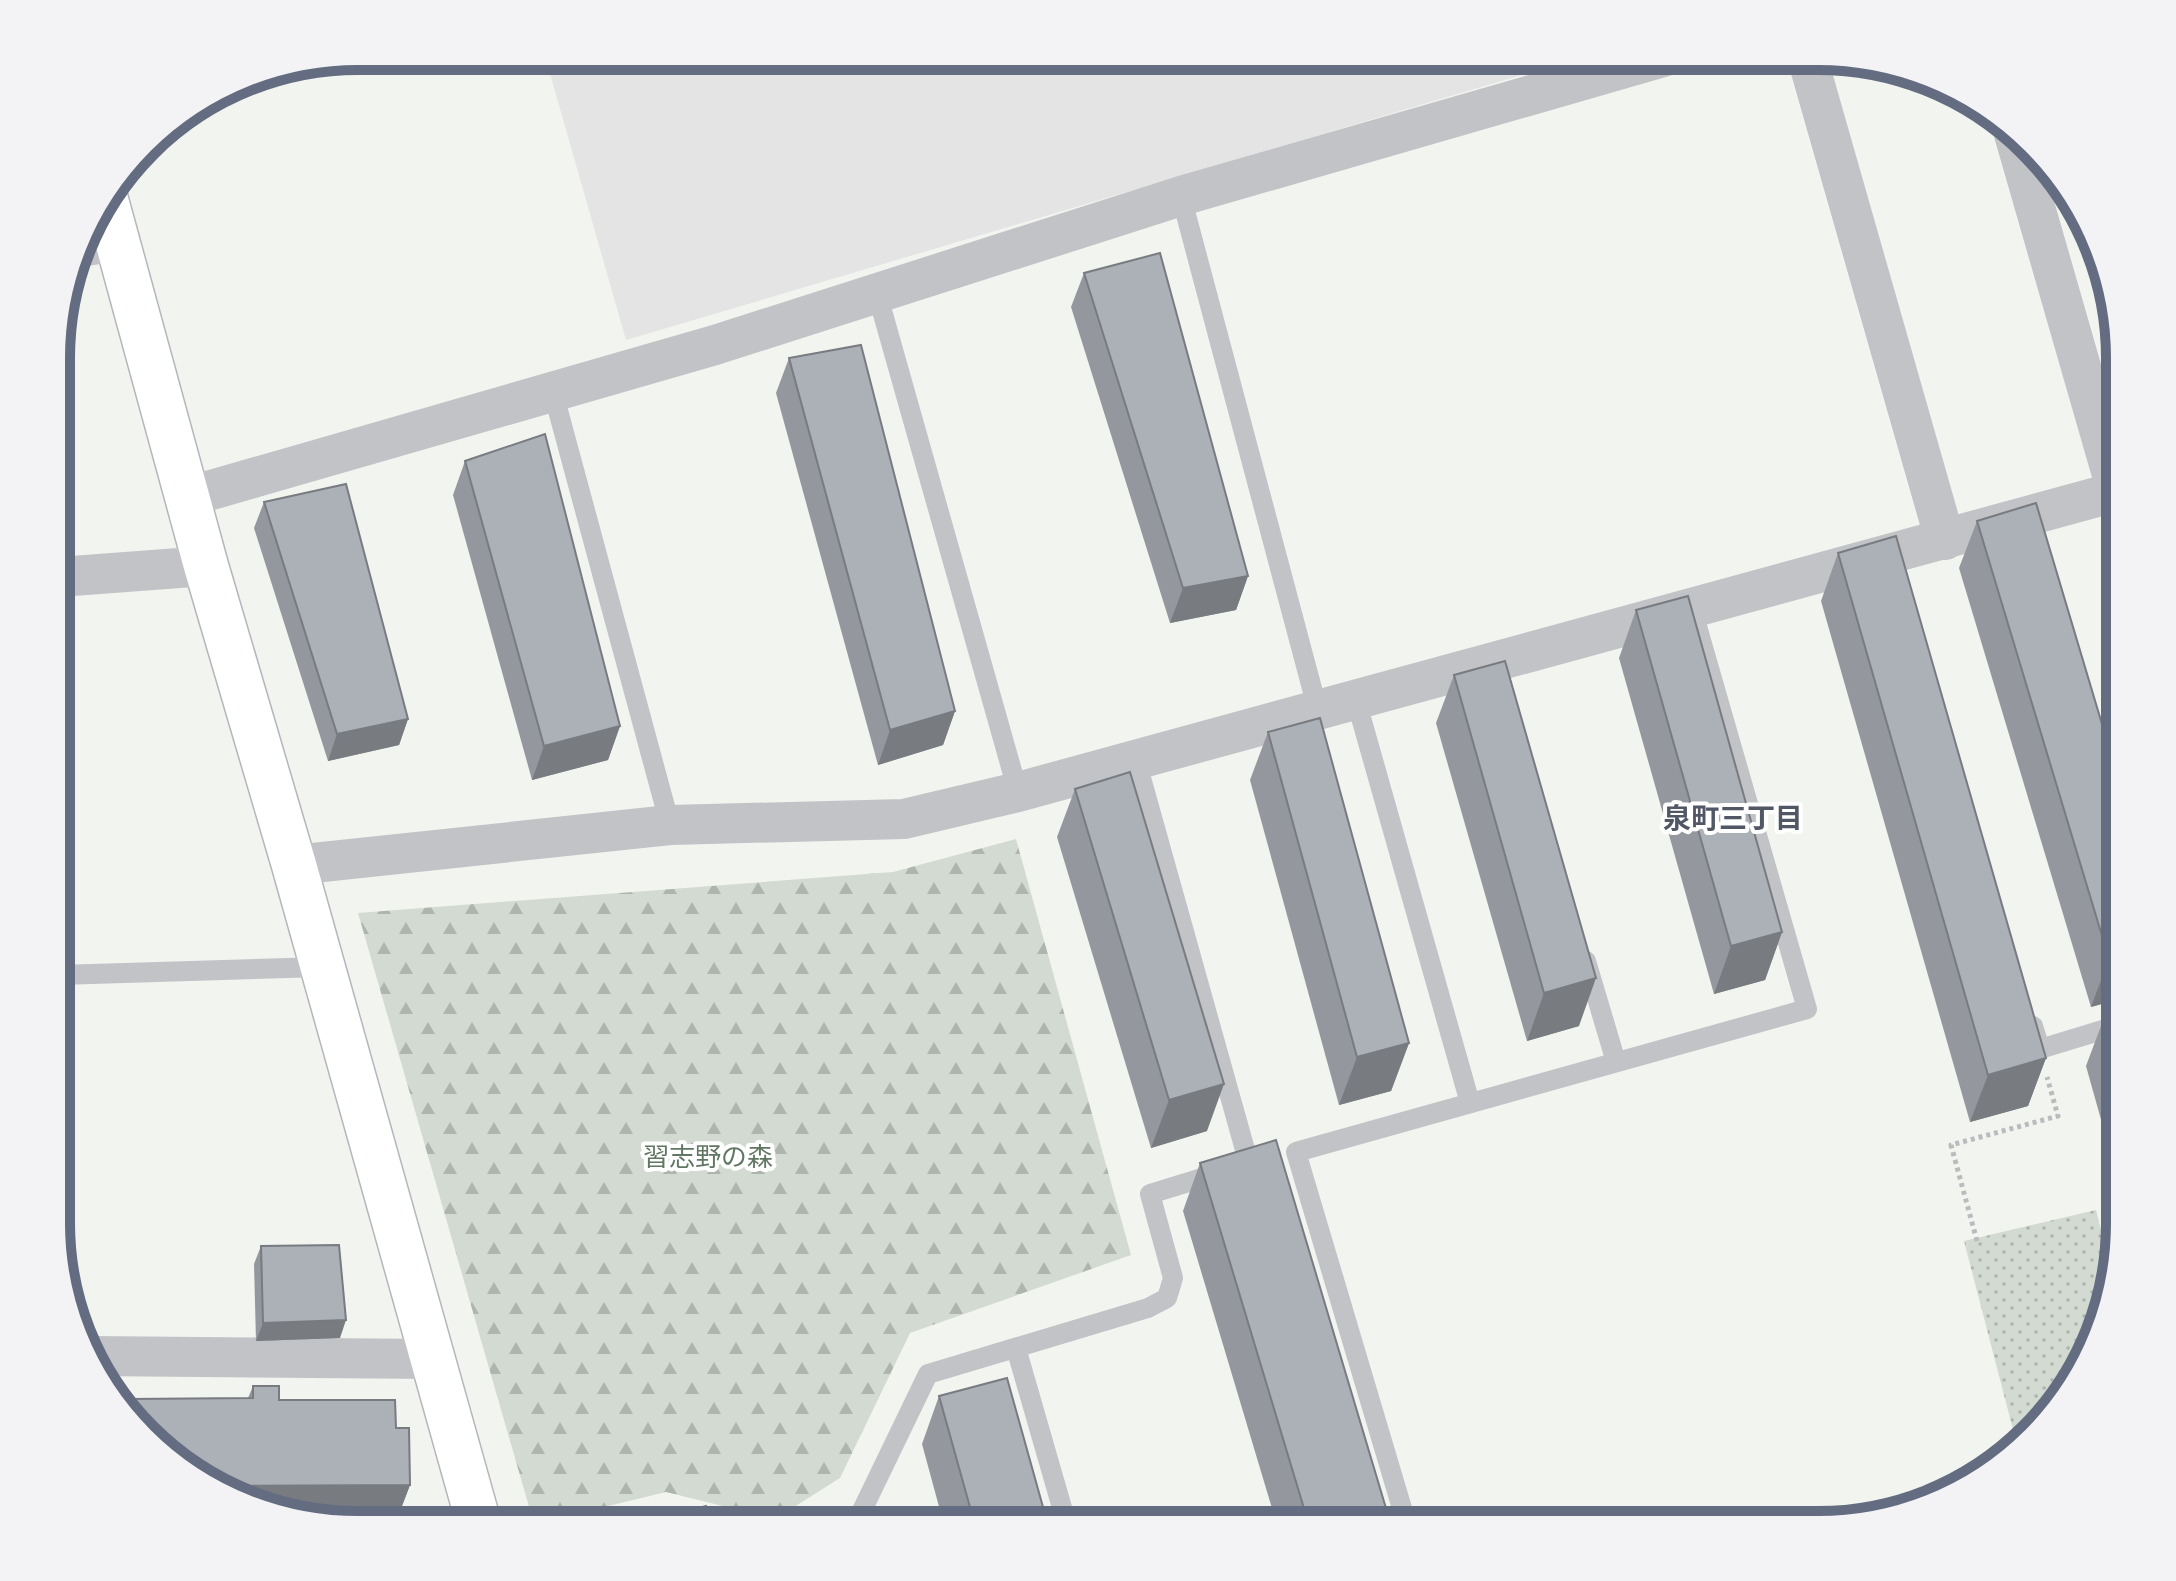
<svg xmlns="http://www.w3.org/2000/svg" width="2176" height="1581" font-family="Rubik,'Noto Sans JP',sans-serif">
  <style>
    .built { fill: #e3e4e3 }
    .forest { fill: url(#forest-firs) }
    .park { fill: url(#park-dots) }
    .lines { fill: none; stroke-linecap: round; stroke-linejoin: round }
    .secondary-casing { stroke: #b3b6bc; stroke-width: 47 }
    .path { stroke: #babbbe; stroke-width: 5; stroke-dasharray: 4 4; stroke-linecap: butt }
    .lane { stroke: #c1c3c7; stroke-width: 20 }
    .street { stroke: #c1c3c7; stroke-width: 40 }
    .secondary { stroke: #fff; stroke-width: 44 }
    .wall { fill: #94979d }
    .shaded-wall { fill: #787b80 }
    .building { fill: #acb0b7; stroke: #787b80; stroke-width: 2 }
    .labels { text-anchor: middle; dominant-baseline: central; stroke-width: 8; stroke-linejoin: round; paint-order: stroke }
    .park-label { font-size: 26px; fill: #627763; stroke: #fff }
    .neighbourhood-label { font-size: 28px; font-weight: bold; fill: #515765; stroke: #fff }
    .rim { fill: none; stroke: #636c80; stroke-width: 10 }
  </style>
  <defs>
    <pattern id="forest-firs" width="22" height="20" patternUnits="userSpaceOnUse" patternTransform="scale(2)"><rect width="22" height="20" fill="#d2dad1"/><path d="M5 1l3.5 6h-7zM16 11l3.5 6h-7z" fill="#aeb5af"/></pattern>
    <pattern id="park-dots" width="8" height="8" patternUnits="userSpaceOnUse" patternTransform="scale(2)"><rect width="8" height="8" fill="#d2dad1"/><path d="M2 2h.1M6 6h.1" fill="none" stroke="#aeb5af" stroke-width="1.8" stroke-linecap="round"/></pattern>
  </defs>
  <rect width="100%" height="100%" fill="#f2f4ef"/>
  <path class="built" d="M545,56L1583,57L626,340Z"/>
  <path class="forest" d="M1016,839L1131,1255L910,1333L840,1478L775,1519L666,1492L534,1524L358,913L893,872Z"/>
  <path class="park" d="M2096,1210L2112,1275L2097,1338L2057,1407L2016,1441L1964,1241Z"/>
  <g class="lines">
    <defs>
      <path id="secondary" d="M106,200L206,566L294,865L479,1524"/>
    </defs>
    <use href="#secondary" class="secondary-casing"/>
    <path class="path" d="M1977,1241L1951,1145L2058,1116L2047,1077"/>
    <path class="lane" d="M1181,196L1318,711
      M877,293L1018,792
      M553,392L670,825
      M1356,700L1470,1103
      M1136,760L1249,1164L1261,1161
      M1586,961L1616,1062
      M59,975L322,967
      M2033,1026L2040,1049L2119,1025
      M1016,1348L1067,1525
      M855,1525L928,1374L1148,1308L1167,1298L1173,1278L1150,1194L1218,1173
      M1407,1525L1296,1152L1807,1009L1692,609"/>
    <path class="street" d="M1807,57L1945,540
      M2014,134L2117,492
      M80,247L117,241
      M187,497L715,345L1181,196L1663,57
      M59,577L206,566
      M294,865L670,825L904,819L1018,792L2119,491
      M90,1356L434,1359"/>
    <use href="#secondary" class="secondary"/>
  </g>
  <path class="wall" d="M1084,273L1248,576L1236,610L1170,623L1071,307Z
    M789,358L955,711L943,745L878,765L776,393Z
    M465,461L620,726L608,760L532,780L453,495Z
    M264,502L408,719L399,745L328,761L254,528Z
    M2036,503L2119,999L2091,1007L1959,568L1977,521Z
    M1838,553L2046,1058L2028,1106L1970,1122L1821,601Z
    M1636,610L1782,932L1765,980L1714,994L1619,658Z
    M1454,675L1579,1026L1527,1041L1436,723Z
    M1268,732L1409,1043L1391,1091L1339,1105L1250,780Z
    M1075,789L1207,1131L1151,1148L1057,837Z
    M2119,1014V1184L2086,1066L2104,1018Z
    M1200,1163L1391,1525H1277L1183,1211Z
    M261,1246L340,1338L256,1341L254,1264Z
    M253,1386L279,1400L396,1428L410,1485L397,1519H314L261,1509L174,1462L125,1407L128,1399L248,1398Z
    M939,1396L1048,1525H944L922,1444Z"/>
  <path class="shaded-wall" d="M1248,576L1236,610L1170,623L1183,588Z
    M955,711L943,745L878,765L890,730Z
    M408,719L399,745L328,761L337,734Z
    M620,726L608,760L532,780L544,746Z
    M1782,932L1765,980L1714,994L1731,946Z
    M2119,956V999L2091,1007L2109,959Z
    M1596,978L1579,1026L1527,1041L1544,993Z
    M1409,1043L1391,1091L1339,1105L1357,1057Z
    M2046,1058L2028,1106L1970,1122L1988,1075Z
    M1224,1084L1207,1131L1151,1148L1169,1100Z
    M346,1320L340,1338L256,1341L263,1323Z
    M410,1485L397,1519H314L261,1509L217,1486Z"/>
  <path class="building" d="M1160,253L1248,576L1183,588L1084,273Z
    M861,345L955,711L890,730L789,358Z
    M545,434L620,726L544,746L465,461Z
    M346,484L408,719L337,734L264,502Z
    M2036,503L2119,781V956L2109,959L1977,521Z
    M1896,536L2046,1058L1988,1075L1838,553Z
    M1688,596L1782,932L1731,946L1636,610Z
    M1505,661L1596,978L1544,993L1454,675Z
    M1320,718L1409,1043L1357,1057L1268,732Z
    M1130,772L1224,1084L1169,1100L1075,789Z
    M2119,1014V1074L2104,1018Z
    M1276,1140L1391,1525H1309L1200,1163Z
    M339,1245L346,1320L263,1323L261,1246Z
    M1007,1378L1048,1525H975L939,1396Z
    M253,1386H279V1400H395L396,1428H409L410,1485L217,1486L174,1462L128,1410V1399L253,1398Z
    M706,1506L711,1525L639,1524Z"/>
  <g class="labels">
    <g class="park-label">
      <text x="708" y="1157">習志野の森</text>
    </g>
    <g class="neighbourhood-label">
      <text x="1733" y="818">泉町三丁目</text>
    </g>
  </g>
  <path d="M0 0H2176V1581H0ZM358 70H1818A288 288 0 0 1 2106 358V1223A288 288 0 0 1 1818 1511H358A288 288 0 0 1 70 1223V358A288 288 0 0 1 358 70Z" fill="#f3f3f5" fill-rule="evenodd"/>
  <path class="rim" d="M358 70H1818A288 288 0 0 1 2106 358V1223A288 288 0 0 1 1818 1511H358A288 288 0 0 1 70 1223V358A288 288 0 0 1 358 70Z"/>
</svg>
